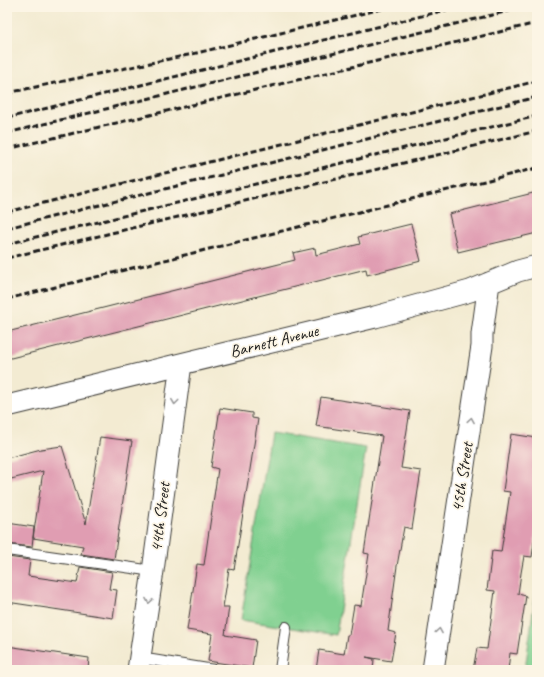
<svg xmlns="http://www.w3.org/2000/svg" width="544" height="677" font-family="Caveat,sans-serif">
  <style>
    .green { fill: #80d090; stroke: #4e7656 }
    .building { fill: #e09db2 }
    .lines { fill: none; stroke-linecap: round; stroke-linejoin: round }
    .lane-casing { stroke: #3c3b37; stroke-width: 12 }
    .street-casing { stroke: #3c3b37; stroke-width: 23 }
    .lane { stroke: #fff; stroke-width: 10 }
    .street { stroke: #fff; stroke-width: 21 }
    .rail { stroke: #1c1c1c; stroke-width: 3; stroke-dasharray: 6 3; stroke-linecap: butt }
    .oneway { stroke: #999 }
    .labels { text-anchor: middle; dominant-baseline: central; stroke-width: 3.5; stroke-linejoin: round; paint-order: stroke }
    .street-label { font-size: 17px; fill: #1c1c1c; stroke: #fcf5e5 }
  </style>
  <rect width="100%" height="100%" fill="#fcf5e5"/>
  <filter id="ink" filterUnits="userSpaceOnUse"><feTurbulence type="fractalNoise" baseFrequency=".025" numOctaves="2"/><feDisplacementMap in="SourceGraphic" scale="8" xChannelSelector="R" yChannelSelector="G"/><feConvolveMatrix kernelMatrix="1 2 1 2 8 2 1 2 1" color-interpolation-filters="sRGB"/></filter>
  <filter id="wash" filterUnits="userSpaceOnUse"><feTurbulence type="fractalNoise" baseFrequency=".012" numOctaves="4" result="noise"/><feDisplacementMap in="SourceGraphic" scale="16" xChannelSelector="R" yChannelSelector="G"/><feGaussianBlur stdDeviation="0.9" result="paint"/><feColorMatrix in="noise" values="0 0 0 0 0 0 0 0 0 0 0 0 0 0 0 0 0 1.4 0 .05"/><feComposite in="paint" operator="in"/></filter>
  <g filter="url(#wash)">
    <rect width="100%" height="100%" fill="#f3ebd2"/>
    <path class="green" d="M271,433L366,448L336,635L241,620Z
      M537,583V670H525Z"/>
    <g id="blocks">
      <path class="building" d="M537,192V233L458,252L449,214Z
        M411,224L421,261L367,275L366,269L7,359V332L295,260L293,253L315,248L316,255L360,244L358,237Z
        M321,397L410,411L401,468L421,471L412,529L404,527L397,566L388,631L396,633L391,661L366,657L374,659L373,670H316L319,650L344,654L347,635H349L354,605L361,606L369,554L364,553L382,436L316,426Z
        M220,408L252,413V418L258,419L234,570L229,569L223,607H229L225,635L256,640L252,668L208,661L212,634L187,630L197,564L204,565L218,469L211,467Z
        M511,434L537,438V521L532,557L524,556L521,573L518,594L526,596L517,654L510,653L508,670H473L477,648L487,649L495,591L487,590L492,551L501,552L510,492L503,491Z
        M100,437L132,441L114,559L81,554L83,546L33,538L43,471L7,480V458L41,449L62,446L86,524Z
        M7,523L34,527L32,547L7,544Z
        M7,557L30,560L28,576L77,583L80,567L112,572L109,589L117,590L113,618L7,602Z
        M7,646L89,658L88,670H7Z"/>
    </g>
  </g>
  <g filter="url(#ink)">
    <use href="#blocks" fill-opacity="0" stroke="#3c3b37" stroke-width="1"/>
    <g class="lines">
      <defs>
        <path id="lane" d="M7,550L153,571
          M140,658L214,670
          M280,670L286,627"/>
        <path id="street" d="M7,406L375,317L470,291L518,271L537,266
          M138,670L153,571L181,364
          M433,670L482,346V334L489,283"/>
      </defs>
      <use href="#lane" class="lane-casing"/>
      <use href="#street" class="street-casing"/>
      <use href="#lane" class="lane"/>
      <use href="#street" class="street"/>
      <path class="rail" d="M7,93L188,55L390,7
        M7,118L458,7
        M7,133L525,7
        M7,149L537,23
        M7,212L537,81
        M7,228L537,97
        M7,244L537,116
        M7,258L537,131
        M7,299L537,168"/>
    </g>
    <defs><path id="oneway-chevron" d="M-2-3.5L2.5 0L-2 3.5" fill="none" stroke-width="1.6" stroke-linecap="round" stroke-linejoin="round"/></defs>
    <g class="oneway">
      <use href="#oneway-chevron" transform="translate(175 402) rotate(97)"/>
      <use href="#oneway-chevron" transform="translate(471 420) rotate(-81)"/>
      <use href="#oneway-chevron" transform="translate(149 601) rotate(99)"/>
      <use href="#oneway-chevron" transform="translate(439 631) rotate(-81)"/>
    </g>
  </g>
  <g class="labels">
    <g class="street-label">
      <text transform="translate(274 341) rotate(-14)">Barnett Avenue</text>
      <text transform="translate(462 477) rotate(-81)">45th Street</text>
      <text transform="translate(160 517) rotate(-83)">44th Street</text>
    </g>
  </g>
  <rect width="544" height="677" fill="none" stroke="#fcf5e5" stroke-width="24"/>
</svg>
